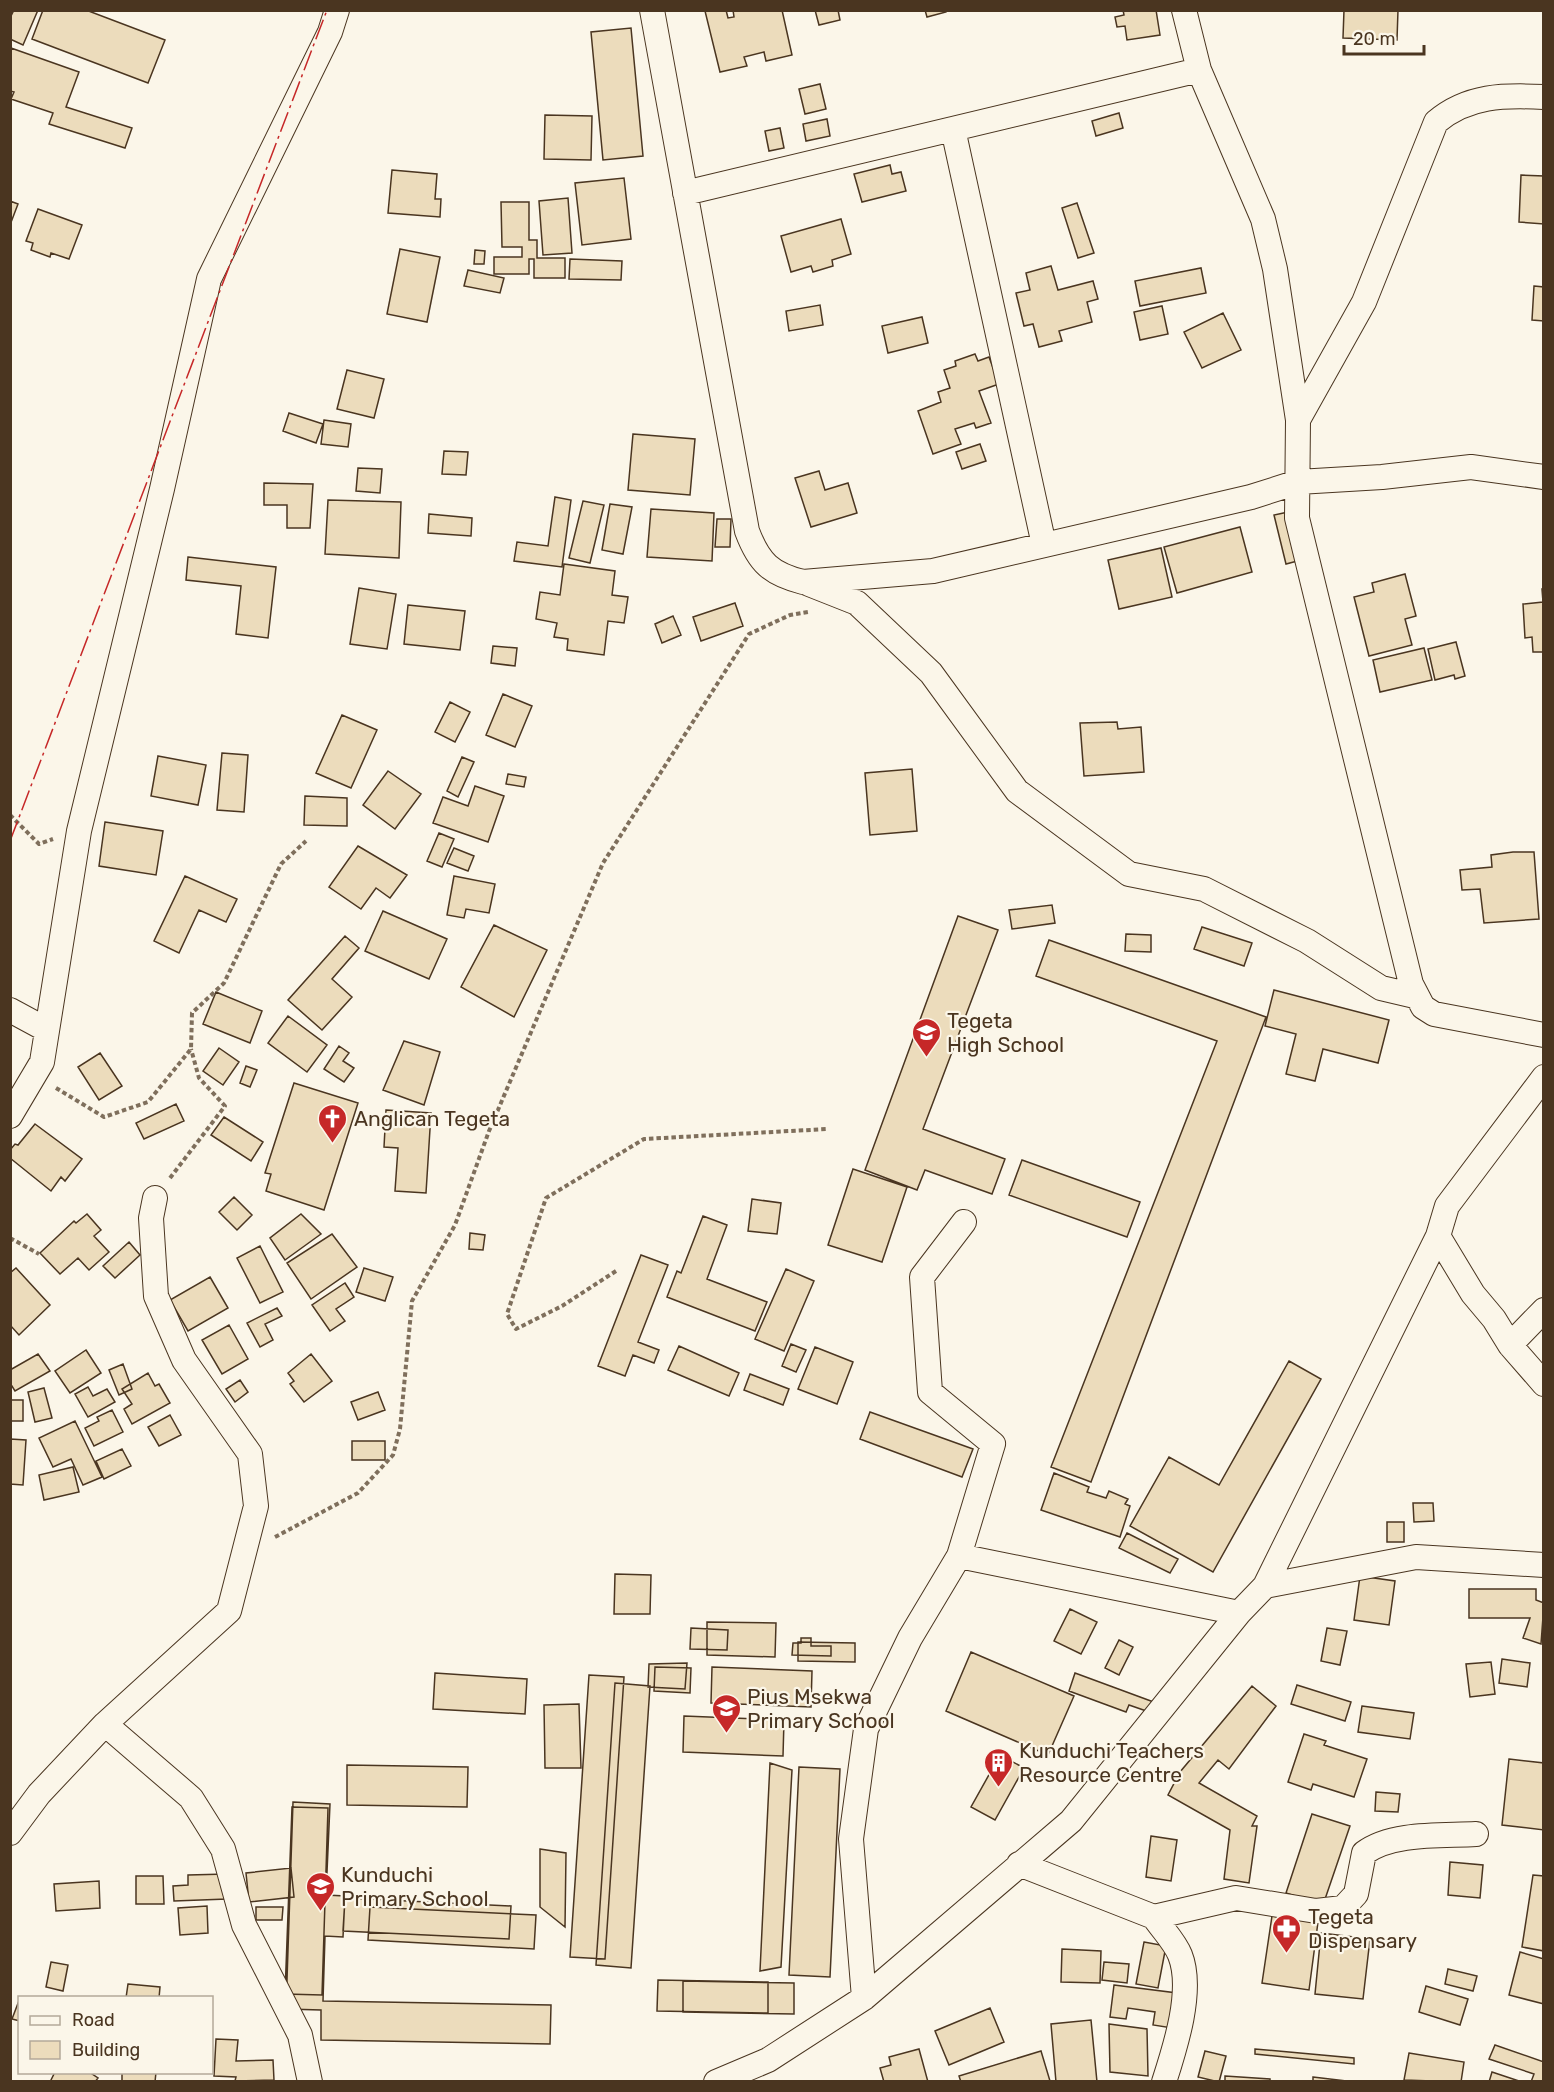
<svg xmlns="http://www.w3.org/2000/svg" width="1554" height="2092" font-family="Rubik,sans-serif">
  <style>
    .building { fill: #ecdcbc; stroke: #4a3520; stroke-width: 1.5 }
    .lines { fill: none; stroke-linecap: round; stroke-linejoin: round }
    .street-casing { stroke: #4a3520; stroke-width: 26 }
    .path { stroke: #7f6f5c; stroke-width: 4; stroke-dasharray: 4.5 3; stroke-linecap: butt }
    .street { stroke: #fbf6e9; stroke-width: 24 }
    .power { stroke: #c62828; stroke-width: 1.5; stroke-dasharray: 21 4.5 3 4.5; stroke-linecap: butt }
    .labels { text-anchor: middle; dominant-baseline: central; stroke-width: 4.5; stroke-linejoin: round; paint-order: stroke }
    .poi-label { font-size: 21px; fill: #4a3520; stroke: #fbf6e9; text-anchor: start }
  </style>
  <rect width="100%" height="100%" fill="#fbf6e9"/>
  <path class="building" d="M14,10H38L23,45L10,39V18Z
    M43,10H86L165,40L148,83L32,39Z
    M726,10L728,18L734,17L733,10H782L792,55L766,61L764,52L744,57L747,66L720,72L705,11Z
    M815,10H838L840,20L819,25Z
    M925,10H946V12L927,17Z
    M1123,10H1156L1160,35L1127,40L1125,26L1117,27L1115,17L1124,15Z
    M1344,10H1398L1397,40L1343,38Z
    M631,28L643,156L603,160L591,32Z
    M11,48L79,72L66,107L132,128L125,148L49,124L53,113L11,99L14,92L10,91Z
    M820,84L826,109L805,114L799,89Z
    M1119,113L1123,128L1096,136L1092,121Z
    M545,115L592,116L591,160L544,159Z
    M827,119L830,136L806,141L803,124Z
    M780,128L784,148L769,151L765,131Z
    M890,165L892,174L901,172L906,191L862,202L854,174Z
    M392,170L437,174L435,199H441L440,217L388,213Z
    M1521,175L1544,176V224L1519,222Z
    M624,178L631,239L582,245L575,183Z
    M568,198L572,253L543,255L539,201Z
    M10,201L18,204L10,225Z
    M501,202H529V240H537V258H565V278H534V259H529V274H494V257H522V247H502Z
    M1077,203L1094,253L1078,258L1062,208Z
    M38,209L82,225L69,259L51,253L50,257L31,250L33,243L26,241Z
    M841,219L851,254L832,260L833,266L813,272L811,266L791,272L781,236Z
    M400,249L440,257L427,322L387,314Z
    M475,250L485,251L484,264H474Z
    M570,259L622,261L621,280L569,279Z
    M1051,266L1058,290L1093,281L1098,299L1087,302L1092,322L1059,331L1062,341L1039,347L1033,324L1024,326L1016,293L1030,290L1026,273Z
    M1201,268L1206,293L1140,306L1135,281Z
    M468,270L504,278L500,293L464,286Z
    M1534,286L1544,287V321L1532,320Z
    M820,305L823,325L789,331L786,311Z
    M1162,306L1168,334L1140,340L1134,312Z
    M1223,313L1241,350L1202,368L1184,332Z
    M922,317L928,343L888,353L882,326Z
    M975,354L978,361L989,357L999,384L979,391L991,423L976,428L974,423L955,429L961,444L933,454L918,411L941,402L938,392L950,388L944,370L956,366L955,361Z
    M347,370L384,379L374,418L337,409Z
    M289,413L323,424L316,443L283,431Z
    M324,420L351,424L348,447L321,444Z
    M633,434L695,439L690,495L628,490Z
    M980,444L986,461L962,469L956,452Z
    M444,451L468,452L466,475L442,474Z
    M358,468L382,469L380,493L356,491Z
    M819,471L825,490L848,483L857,513L811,527L795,478Z
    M264,483L313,484L310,528H287V505H264Z
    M555,497L571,500L562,567L514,561L517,542L548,546Z
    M328,500L401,502L399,558L325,554Z
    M583,501L604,505L590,563L569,558Z
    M610,504L632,507L623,554L602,550Z
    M651,509L714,513L712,561L647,557Z
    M1293,511L1305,559L1286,564L1274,515Z
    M429,514L472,518L471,536L428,533Z
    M717,519H731L730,547H715Z
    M1240,527L1252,572L1177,593L1164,547Z
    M1161,548L1172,597L1119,609L1108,560Z
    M188,557L276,567L268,638L236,634L241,586L186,580Z
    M564,564L615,571L612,595L628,597L624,623L608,621L604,655L567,650L568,639L554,637L557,623L536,619L540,592L560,595Z
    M1405,574L1416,616L1405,619L1412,645L1369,656L1354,597L1374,592L1372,583Z
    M359,588L396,594L387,649L350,644Z
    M1542,589H1544V652H1533L1532,637L1525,638L1523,604L1543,602Z
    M735,603L743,626L701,641L693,617Z
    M408,605L465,611L460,650L404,644Z
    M673,616L681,635L662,643L655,624Z
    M1456,642L1465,676L1455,679L1454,675L1435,680L1428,649Z
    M493,646L517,648L515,666L491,663Z
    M1424,648L1432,680L1380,692L1373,660Z
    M503,694L532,706L515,747L486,735Z
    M450,702L470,712L455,742L435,732Z
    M342,715L377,730L351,788L316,773Z
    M1117,722L1118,729L1141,727L1144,772L1084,776L1080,723Z
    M222,753L248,755L244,812L217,810Z
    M158,756L206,765L198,805L151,796Z
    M462,757L474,762L458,797L447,791Z
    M912,769L917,831L870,835L865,773Z
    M388,771L421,794L395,829L363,805Z
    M508,774L526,777L524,787L506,784Z
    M475,786L504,796L488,842L433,823L443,797L468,806Z
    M305,796L347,798V826L304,825Z
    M105,822L163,831L156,875L99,866Z
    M439,833L454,839L442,867L427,861Z
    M358,846L407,875L390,898L376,888L361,909L329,887Z
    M454,848L474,856L468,871L447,863Z
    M1513,852H1534L1539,919L1484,923L1480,889L1462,890L1460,870L1492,867L1491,855Z
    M185,876L237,899L226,922L199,910L179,953L154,941Z
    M454,876L495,884L489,913L466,909L464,918L447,915Z
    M1052,905L1055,923L1012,929L1009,910Z
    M383,911L447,939L429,979L365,951Z
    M958,916L998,930L923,1129L1005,1159L992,1194L925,1170L917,1190L865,1170Z
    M494,925L547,950L514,1017L461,987Z
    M1202,927L1252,943L1244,966L1194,949Z
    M1126,934L1151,935V952L1125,951Z
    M345,936L359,948L332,979L352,997L322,1030L288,1000Z
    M1049,940L1266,1017L1091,1482L1051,1467L1217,1041L1036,976Z
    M1274,990L1389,1020L1378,1063L1323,1049L1315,1081L1286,1074L1296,1034L1265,1026Z
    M216,992L262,1011L250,1043L203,1024Z
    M288,1016L327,1045L307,1072L268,1043Z
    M404,1041L440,1052L424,1105L383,1090Z
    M339,1046L349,1053L343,1061L354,1068L344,1082L324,1069Z
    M219,1048L239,1062L223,1085L203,1071Z
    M100,1053L122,1086L99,1100L78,1067Z
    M246,1066L257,1070L250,1087L240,1083Z
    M294,1083L358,1103L324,1210L266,1191L271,1174L265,1173Z
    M176,1104L184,1121L144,1139L136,1123Z
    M386,1110L431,1113L426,1193L395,1191L398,1148L384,1147Z
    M224,1117L263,1142L251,1161L211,1135Z
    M35,1124L82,1159L65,1181L61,1177L51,1191L10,1158V1150L15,1144L18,1145Z
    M1022,1160L1140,1202L1127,1237L1009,1195Z
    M853,1169L907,1187L882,1262L828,1245Z
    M234,1197L252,1215L237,1230L219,1212Z
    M752,1199L781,1203L777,1234L748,1231Z
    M87,1214L101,1230L94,1236L109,1252L89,1270L78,1258L60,1274L40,1253L74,1221L76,1223Z
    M301,1214L321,1234L285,1260L270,1238Z
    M703,1216L727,1225L707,1279L767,1302L755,1331L667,1297L677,1271L681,1273Z
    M470,1233L485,1235L483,1250L469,1249Z
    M332,1234L357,1267L311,1299L287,1263Z
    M129,1242L140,1255L115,1278L103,1266Z
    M260,1246L283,1292L260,1303L237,1258Z
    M641,1255L668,1265L638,1342L659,1350L654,1363L633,1355L625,1376L598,1366Z
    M16,1268L50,1305L19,1335L10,1325V1273Z
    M364,1268L393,1277L385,1301L356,1292Z
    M786,1269L814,1281L784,1351L755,1339Z
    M210,1277L228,1308L188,1331L170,1300Z
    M345,1283L354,1297L336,1309L345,1321L330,1331L312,1305Z
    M277,1308L282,1316L265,1324L273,1340L260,1347L247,1323Z
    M229,1325L248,1359L222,1374L202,1340Z
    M791,1344L806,1350L796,1372L782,1366Z
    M679,1346L739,1373L729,1396L668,1370Z
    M815,1347L853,1362L837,1404L798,1389Z
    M86,1350L101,1373L70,1393L55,1371Z
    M38,1354L50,1371L15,1391L10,1383V1370Z
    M311,1354L332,1381L304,1402L290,1384L294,1381L288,1373Z
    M1289,1361L1321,1379L1213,1572L1130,1526L1169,1457L1219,1485Z
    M123,1364L132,1389L119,1395L109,1370Z
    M148,1373L155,1386L159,1384L170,1403L132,1424L124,1409L132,1404L122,1389Z
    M750,1374L789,1389L783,1405L744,1390Z
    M240,1380L248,1392L235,1402L226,1389Z
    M88,1387L93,1396L107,1389L115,1402L88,1417L75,1394Z
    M44,1388L52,1418L35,1422L28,1392Z
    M378,1392L385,1410L358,1420L351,1402Z
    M10,1400H23V1421H10Z
    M112,1410L123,1432L94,1446L85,1428L99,1421L97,1417Z
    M870,1412L973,1449L962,1477L860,1439Z
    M170,1415L181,1435L159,1446L148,1427Z
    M75,1421L102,1477L83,1485L71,1459L53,1467L39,1438Z
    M10,1439L26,1440L23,1485L10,1484Z
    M352,1441H385V1460H352Z
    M122,1449L131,1466L104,1479L96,1461Z
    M73,1467L79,1492L44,1500L39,1475Z
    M1054,1473L1089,1487L1087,1492L1106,1498L1109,1491L1128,1499L1125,1504L1130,1506L1120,1537L1041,1510Z
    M1413,1503H1433L1434,1521L1414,1522Z
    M1387,1522H1404V1542H1387Z
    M1127,1533L1178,1559L1170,1573L1119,1548Z
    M615,1574L651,1575L650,1614H614Z
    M1360,1576L1395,1581L1389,1625L1354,1620Z
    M1469,1589H1536V1600L1544,1603L1541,1644L1523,1638L1530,1618H1469Z
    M1070,1609L1097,1622L1081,1654L1054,1641Z
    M707,1622L776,1623L775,1657L707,1655Z
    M691,1628L728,1630L727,1650L690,1649Z
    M1327,1628L1347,1631L1340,1665L1321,1661Z
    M801,1638H811V1646H831V1656L792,1655L793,1643H801Z
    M1119,1640L1133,1647L1119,1675L1105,1668Z
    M798,1642L855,1643V1662L798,1661Z
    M971,1652L1074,1696L1048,1755L946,1711Z
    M1502,1659L1530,1663L1527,1687L1499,1683Z
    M1491,1662L1495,1694L1470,1697L1466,1664Z
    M687,1663L685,1689L648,1687L649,1664Z
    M655,1667L691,1668L690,1693L654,1691Z
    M712,1667L812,1671L811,1707L711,1703Z
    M435,1673L527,1679L525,1714L433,1709Z
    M1075,1673L1159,1704L1155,1714L1129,1705L1126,1712L1069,1691Z
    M589,1675L624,1677L605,1959L570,1957Z
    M615,1683L650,1686L631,1968L596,1965Z
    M1297,1685L1351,1702L1345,1721L1291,1704Z
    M1252,1686L1276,1706L1229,1769L1218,1760L1199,1783L1257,1816L1252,1826H1257L1249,1883L1224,1879L1230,1830L1168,1795L1180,1772Z
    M579,1704L581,1768H545L544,1705Z
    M1362,1706L1414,1713L1410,1739L1358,1732Z
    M684,1716L784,1720L783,1756L683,1752Z
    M1304,1734L1326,1741L1324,1745L1367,1759L1354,1797L1313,1784L1311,1790L1288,1782Z
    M1000,1755L1024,1768L995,1820L971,1807Z
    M1509,1759L1544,1763V1830L1502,1825Z
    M770,1763L792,1770L781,1967L760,1971Z
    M347,1765L468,1767L467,1807L347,1805Z
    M799,1767L840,1769L830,1977L789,1975Z
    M1376,1792L1400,1794L1398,1812L1375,1811Z
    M293,1802L330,1804L326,1895L345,1896L343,1937L325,1936L323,2001L551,2005L550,2044L321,2040V2010L286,2009Z
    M292,1807L328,1808L322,1995L285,1994Z
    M1312,1814L1350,1826L1323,1905L1286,1893Z
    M1151,1836L1177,1840L1171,1881L1146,1877Z
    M540,1849L566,1853L565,1927L540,1907Z
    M1450,1862L1483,1865L1480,1898L1448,1895Z
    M291,1868L294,1897L249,1902L246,1873Z
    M227,1874V1899L174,1901L173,1886L188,1885V1875Z
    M1533,1875L1544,1876V1951L1522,1947Z
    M136,1876H163L164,1904H136Z
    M99,1881L100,1908L56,1911L54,1884Z
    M345,1898L511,1906L509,1939L343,1931Z
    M207,1906L208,1933L180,1935L178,1908Z
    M256,1907H283L282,1920H256Z
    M370,1907L536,1915L534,1949L368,1940Z
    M1272,1916L1318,1922L1309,1990L1262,1983Z
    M1321,1933L1370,1939L1363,1999L1315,1994Z
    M1144,1942L1166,1946L1158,1988L1136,1984Z
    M1062,1949L1101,1951L1100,1983L1061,1982Z
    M1520,1952L1544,1959V2004L1509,1995Z
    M51,1962L68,1965L63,1991L46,1987Z
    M1104,1962L1129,1964L1127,1983L1102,1980Z
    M1448,1969L1477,1976L1473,1991L1445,1984Z
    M658,1980L768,1982V2013L657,2011Z
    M683,1981L794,1983V2014L683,2012Z
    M128,1984L160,1987L159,1998H126Z
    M1114,1985L1177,1993L1172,2028L1153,2025L1155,2012L1128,2008L1126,2019L1110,2017Z
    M1426,1986L1468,1999L1460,2025L1419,2012Z
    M20,1998V2021L12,2019Z
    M990,2008L1004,2042L949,2065L935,2031Z
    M1091,2020L1097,2082H1056L1051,2024Z
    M1109,2024L1147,2029L1148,2076L1110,2072Z
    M216,2039L238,2040L236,2061L273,2060L274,2080L235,2081L236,2077L214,2076Z
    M1495,2045L1544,2062V2082H1531L1534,2074L1489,2059Z
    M919,2049L928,2082H884L880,2068L891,2065L889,2057Z
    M1255,2049L1354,2058V2064L1255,2054Z
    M1041,2051L1050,2081L961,2082L959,2076Z
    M1205,2051L1226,2056L1219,2082L1198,2077Z
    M1409,2053L1464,2062L1461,2082L1404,2080Z
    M55,2072H89L98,2078L95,2082H50Z
    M122,2072H156L155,2082H122Z
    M1492,2072L1522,2082H1489Z
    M1225,2076L1270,2079V2082H1225Z
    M1313,2077L1355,2082H1313Z"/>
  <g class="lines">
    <defs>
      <path id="street" d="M652,10L747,531C759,563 771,574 803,582L933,571L1251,497L1298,482L1382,477L1471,467L1544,477
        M1184,10L1199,70L1263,219L1275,269L1298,420L1297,518L1411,984L1423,1007L1434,1014L1544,1035
        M953,129L1044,545
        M685,193L1199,70
        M1298,420L1364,302L1436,122C1468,95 1504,95 1544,97
        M809,584L857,603L931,673L1017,791L1129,874L1204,889L1307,941L1381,988L1415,996
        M10,1010L47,1030
        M10,1116L42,1062L79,831L162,489L209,279L330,32L337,10
        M1438,1236L1473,1294L1494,1319L1510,1345L1544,1310
        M1510,1345L1544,1384
        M959,1556L1239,1613
        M1265,1586L1416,1557L1544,1565
        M105,1724L191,1798L223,1849L244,1925L300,2035L310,2082
        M10,1833L39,1794L105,1724L229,1611L256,1506L250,1454L184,1360L156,1296L151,1218L155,1198
        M1019,1864L1154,1917L1236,1898L1316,1911L1343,1908L1356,1894L1364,1853C1392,1832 1442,1836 1476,1834
        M1154,1917C1162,1929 1175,1942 1180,1955C1194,1990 1175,2048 1164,2082
        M864,1998L851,1839L866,1729L910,1638L959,1556L993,1444L930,1392L922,1277L964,1222
        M716,2082L768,2060L864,1998L1071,1821L1239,1613L1265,1586L1438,1236L1447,1206L1544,1077"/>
    </defs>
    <use href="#street" class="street-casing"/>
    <path class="path" d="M10,815L39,844L53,839
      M56,1088L104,1117L148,1102L191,1049L192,1013L224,983L281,864L306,841
      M170,1178L225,1106L199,1078L191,1049
      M10,1238L39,1254
      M616,1271L562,1306L516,1329L507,1314L546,1198L644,1139L827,1129
      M275,1537L358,1493L393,1455L400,1429L412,1301L455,1225L489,1131L603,863L749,634L790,615L808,612"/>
    <use href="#street" class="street"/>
    <path class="power" d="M10,841L327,10"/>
  </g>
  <defs>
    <symbol id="school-pin" viewBox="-11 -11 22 30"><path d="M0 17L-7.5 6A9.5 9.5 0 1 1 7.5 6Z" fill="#c62828" stroke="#fbf6e9"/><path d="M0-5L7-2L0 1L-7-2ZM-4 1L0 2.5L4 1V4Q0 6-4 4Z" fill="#fff"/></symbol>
    <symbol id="church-pin" viewBox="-11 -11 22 30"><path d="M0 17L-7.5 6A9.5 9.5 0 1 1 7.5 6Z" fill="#c62828" stroke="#fbf6e9"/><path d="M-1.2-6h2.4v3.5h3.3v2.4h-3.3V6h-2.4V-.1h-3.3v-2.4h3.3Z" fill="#fff"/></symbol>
    <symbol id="building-pin" viewBox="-11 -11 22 30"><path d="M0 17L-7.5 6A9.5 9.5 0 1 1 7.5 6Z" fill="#c62828" stroke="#fbf6e9"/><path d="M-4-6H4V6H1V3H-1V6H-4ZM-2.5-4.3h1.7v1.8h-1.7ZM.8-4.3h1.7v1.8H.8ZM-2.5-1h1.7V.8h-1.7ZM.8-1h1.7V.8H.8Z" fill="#fff"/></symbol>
    <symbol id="pharmacy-pin" viewBox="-11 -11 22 30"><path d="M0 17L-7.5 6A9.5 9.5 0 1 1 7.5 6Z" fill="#c62828" stroke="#fbf6e9"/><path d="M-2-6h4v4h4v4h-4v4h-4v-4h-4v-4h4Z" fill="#fff"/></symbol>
  </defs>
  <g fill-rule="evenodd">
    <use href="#school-pin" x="910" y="1016" width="33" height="45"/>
    <use href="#church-pin" x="316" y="1102" width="33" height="45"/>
    <use href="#school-pin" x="710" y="1692" width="33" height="45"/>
    <use href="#building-pin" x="982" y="1746" width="33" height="45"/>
    <use href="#school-pin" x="304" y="1870" width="33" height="45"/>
    <use href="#pharmacy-pin" x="1270" y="1912" width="33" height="45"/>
  </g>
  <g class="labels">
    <g class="poi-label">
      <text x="947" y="1020">Tegeta<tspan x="947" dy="24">High School</tspan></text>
      <text x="354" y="1118">Anglican Tegeta</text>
      <text x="747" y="1696">Pius Msekwa<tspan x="747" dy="24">Primary School</tspan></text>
      <text x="1019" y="1750">Kunduchi Teachers<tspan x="1019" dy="24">Resource Centre</tspan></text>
      <text x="341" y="1874">Kunduchi<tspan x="341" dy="24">Primary School</tspan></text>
      <text x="1308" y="1916">Tegeta<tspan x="1308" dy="24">Dispensary</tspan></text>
    </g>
  </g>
  <rect width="1554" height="2092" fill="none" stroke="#4a3520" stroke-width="24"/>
  <rect x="18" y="1996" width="195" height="78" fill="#fbf6e9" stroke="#b4a999" stroke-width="1.5"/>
  <rect x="30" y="2016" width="30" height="9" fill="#fbf6e9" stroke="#b4a999" stroke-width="1.5"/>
  <text x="72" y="2026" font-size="18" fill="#4a3520">Road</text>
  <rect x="30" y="2041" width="30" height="18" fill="#ecdcbc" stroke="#b4a999" stroke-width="1.5"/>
  <text x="72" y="2056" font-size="18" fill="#4a3520">Building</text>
  <path d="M1344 45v9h80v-9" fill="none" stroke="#4a3520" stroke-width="3"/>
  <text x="1353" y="45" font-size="18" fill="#4a3520" stroke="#fbf6e9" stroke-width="4.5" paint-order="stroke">20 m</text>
</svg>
